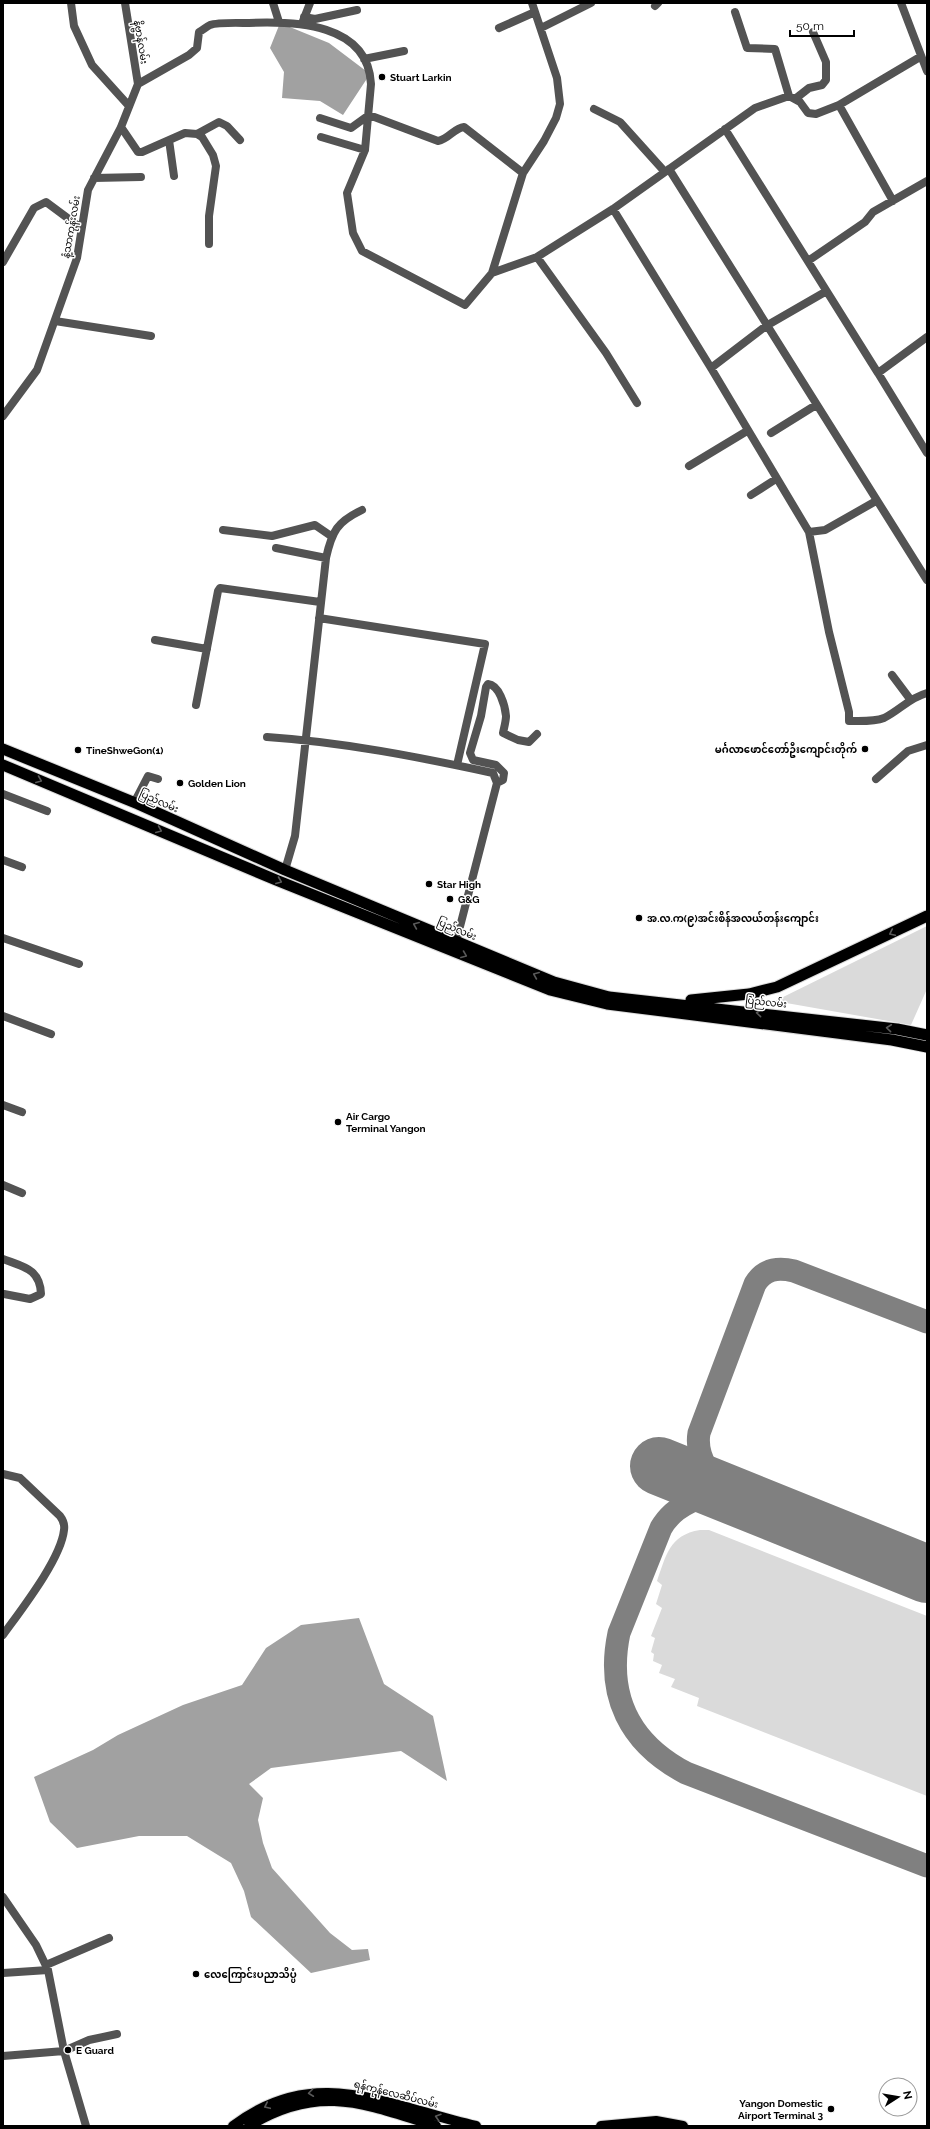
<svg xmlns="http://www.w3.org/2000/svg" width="930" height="2129" font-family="Raleway,'Noto Sans Myanmar',sans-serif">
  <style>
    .green { fill: #dadada }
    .water { fill: #a1a1a1 }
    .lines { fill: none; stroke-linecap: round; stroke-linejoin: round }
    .taxiway { stroke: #808080; stroke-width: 23 }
    .runway { stroke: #808080; stroke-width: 58 }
    .primary-casing { stroke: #dbdbdb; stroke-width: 12 }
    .trunk-casing { stroke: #dbdbdb; stroke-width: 13 }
    .minor { stroke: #535353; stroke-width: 8 }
    .primary { stroke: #000; stroke-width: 10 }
    .trunk { stroke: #000; stroke-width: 11 }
    .oneway { stroke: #595959 }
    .poi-dot { fill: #000; stroke: #fff; stroke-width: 1.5 }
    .labels { text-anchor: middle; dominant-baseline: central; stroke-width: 3; stroke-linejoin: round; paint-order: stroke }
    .street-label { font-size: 10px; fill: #000; stroke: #fff }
    .poi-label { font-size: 10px; font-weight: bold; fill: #000; stroke: #fff; text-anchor: start }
  </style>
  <rect width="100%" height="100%" fill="#fff"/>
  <path class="green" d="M927,926V989L911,1025L775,1001Z
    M700,1530H709L927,1616V1796L697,1706L699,1698L671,1687L675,1679L659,1673L662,1665L653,1661L654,1654L651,1652L655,1638L651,1636L662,1608L656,1604L662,1585L657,1581C666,1556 669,1535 700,1530Z"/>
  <path class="water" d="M280,23L329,43L370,74L343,115L320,101L282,98L284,72L270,48Z
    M359,1618L384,1684L433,1716L447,1781L401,1751L271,1768L249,1784L263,1798L258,1820L263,1843L272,1868L330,1933L352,1950L368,1949L370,1960L311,1973L251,1917L244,1891L231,1863L187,1836H139L77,1848L50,1822L34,1777L93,1750L118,1735L183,1705L242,1685L266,1648L301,1625Z"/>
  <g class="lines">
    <path class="taxiway" d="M728,1493C702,1494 674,1505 661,1528L619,1633C606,1695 629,1743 686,1773L927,1866
      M728,1493C711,1478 695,1457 699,1433L755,1284C764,1269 777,1267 794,1271L927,1322"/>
    <path class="runway" d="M659,1466L927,1574"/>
    <defs>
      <path id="primary" d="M233,2126C316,2063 387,2106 476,2126
        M249,2126C319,2083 365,2104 436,2126
        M601,2126L656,2121L683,2126"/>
      <path id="trunk" d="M3,749L138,804L285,870L554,982L609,997L897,1029L927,1035
        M3,765L276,880L550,990L607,1004L892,1040L927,1047
        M691,1000L749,994L777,987L927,916"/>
    </defs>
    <use href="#primary" class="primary-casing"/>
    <use href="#trunk" class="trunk-casing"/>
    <path class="minor" d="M71,3L74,26L92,65L129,106
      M273,3L279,22
      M901,3L927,71
      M655,6L658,3
      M735,12L747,48L775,49L789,96L800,102L808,113L816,114L839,105L893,201
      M304,17L315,19L357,10
      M303,21L310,3
      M499,28L535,12
      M541,28L591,3
      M364,59L404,51
      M138,84L189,55L197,48L199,32C203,30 206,27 210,25C218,22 240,23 249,23C295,21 368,23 371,84L365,150L347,193L353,233L362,251L465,305L492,273L523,173L544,141L556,118L560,104L557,78L532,3
      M795,99L809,88L822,85L826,80V62L813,32
      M839,105L920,57
      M594,109L620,122L665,172
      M320,118L351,128L369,115L438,141C449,139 454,128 464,127L523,173
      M121,127L138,152H142L185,133L197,134L202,137L213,155L216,166L209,216V244
      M725,129L878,373
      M197,134L219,122L227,126L240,140
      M321,137L365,150
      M169,140L174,176
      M669,169L927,580
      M94,178L141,177
      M613,209L711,368L809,532L829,632L849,712V721C860,721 874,722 884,718C900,710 909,698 927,693
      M537,257L606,353L637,403
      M808,261L865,222L873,212L927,181
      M3,262L34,208L46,202L81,228
      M492,273L537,257L613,209L755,108L789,96
      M55,321L151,336
      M927,337L878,373L927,453
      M711,368L766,326L825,292
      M3,416L37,370L77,258L88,190L121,127L138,84L125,3
      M771,433L816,405
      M689,466L747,431
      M751,495L776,479
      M223,530L272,536L315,525L331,536
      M809,532L825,530L876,501
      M276,548L326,558
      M319,618L485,644L457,765
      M155,640L207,649
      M892,675L910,699
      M196,705L218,591L220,588L320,602
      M267,737C342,742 419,757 493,773L497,783L456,942
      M876,779L908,751L927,745
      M497,783L503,780L504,773L496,765L473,760L470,753L481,716L486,687L488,684C499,685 505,705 506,716C506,721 504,728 503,733L518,740L529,742L537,734
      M3,794L47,811
      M134,803L148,776L158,779
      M3,860L22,867
      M285,870L295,836L326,558C332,531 337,522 362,510
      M3,938L79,964
      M3,1016L51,1034
      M3,1105L22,1112
      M3,1185L22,1193
      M3,1259C24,1267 40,1269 41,1294L30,1299L4,1294
      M3,1474L20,1478L60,1516C63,1520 65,1524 64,1530C61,1559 21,1610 3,1635
      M3,1897L36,1945L48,1970L64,2051L86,2126
      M46,1965L109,1938
      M3,1973L48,1970
      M3,2056L64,2051L89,2040L117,2034"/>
    <use href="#primary" class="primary"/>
    <use href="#trunk" class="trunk"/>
  </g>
  <defs><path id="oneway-chevron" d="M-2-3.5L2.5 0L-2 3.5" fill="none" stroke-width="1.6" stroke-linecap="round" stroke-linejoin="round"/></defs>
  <g class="oneway">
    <use href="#oneway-chevron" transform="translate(39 780) rotate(22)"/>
    <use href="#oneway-chevron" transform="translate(159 830) rotate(23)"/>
    <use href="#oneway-chevron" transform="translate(279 881) rotate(22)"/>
    <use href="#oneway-chevron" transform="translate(416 925) rotate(-157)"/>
    <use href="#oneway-chevron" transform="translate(892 933) rotate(155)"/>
    <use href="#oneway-chevron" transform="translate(464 955) rotate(22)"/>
    <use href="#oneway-chevron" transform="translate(536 975) rotate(-157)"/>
    <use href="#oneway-chevron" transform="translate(759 1013) rotate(-174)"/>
    <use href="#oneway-chevron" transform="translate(889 1028) rotate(-174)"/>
    <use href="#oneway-chevron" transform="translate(311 2093) rotate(173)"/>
    <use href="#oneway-chevron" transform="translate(267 2106) rotate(155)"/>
    <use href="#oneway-chevron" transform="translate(438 2117) rotate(-163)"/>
  </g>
  <g class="poi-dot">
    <circle cx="382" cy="77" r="4"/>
    <circle cx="865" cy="749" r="4"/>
    <circle cx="78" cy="750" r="4"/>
    <circle cx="180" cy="783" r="4"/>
    <circle cx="429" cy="884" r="4"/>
    <circle cx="450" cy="899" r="4"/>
    <circle cx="639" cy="918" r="4"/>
    <circle cx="338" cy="1122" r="4"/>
    <circle cx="196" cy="1974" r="4"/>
    <circle cx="68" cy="2050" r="4"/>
    <circle cx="831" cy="2109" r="4"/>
  </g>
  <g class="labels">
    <g class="street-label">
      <text transform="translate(141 42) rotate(81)">နိဗ္ဗာန်လမ်း</text>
      <text transform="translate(71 227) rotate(-80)">နံ့သာကုန်းလမ်း</text>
      <text transform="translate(159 801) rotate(24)">ပြည်လမ်း</text>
      <text transform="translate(457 929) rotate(23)">ပြည်လမ်း</text>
      <text transform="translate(766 1002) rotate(6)">ပြည်လမ်း</text>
      <text transform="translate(396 2094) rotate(14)">ရန်ကုန်လေဆိပ်လမ်း</text>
    </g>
    <g class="poi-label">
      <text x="390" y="77">Stuart Larkin</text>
      <text x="857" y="749" text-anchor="end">မင်္ဂလာဖောင်တော်ဦးကျောင်းတိုက်</text>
      <text x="86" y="750">TineShweGon(1)</text>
      <text x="188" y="783">Golden Lion</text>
      <text x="437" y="884">Star High</text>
      <text x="458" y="899">G&amp;G</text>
      <text x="647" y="918">အ.လ.က(၉)အင်းစိန်အလယ်တန်းကျောင်း</text>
      <text x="346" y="1116">Air Cargo<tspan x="346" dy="12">Terminal Yangon</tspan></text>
      <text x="204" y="1974">လေကြောင်းပညာသိပ္ပံ</text>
      <text x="76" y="2050">E Guard</text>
      <text x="823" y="2103" text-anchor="end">Yangon Domestic<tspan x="823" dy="12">Airport Terminal 3</tspan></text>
    </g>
  </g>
  <rect width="930" height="2129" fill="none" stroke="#000000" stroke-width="8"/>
  <g transform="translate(898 2097) rotate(78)"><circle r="19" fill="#ffffff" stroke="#999999"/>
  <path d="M0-3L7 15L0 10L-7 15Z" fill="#000000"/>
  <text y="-6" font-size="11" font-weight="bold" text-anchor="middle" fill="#000000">N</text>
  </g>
  <path d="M790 30v6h64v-6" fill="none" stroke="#000000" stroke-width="2"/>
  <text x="796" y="30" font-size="12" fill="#000000" stroke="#ffffff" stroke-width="3" paint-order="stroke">50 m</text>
</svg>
